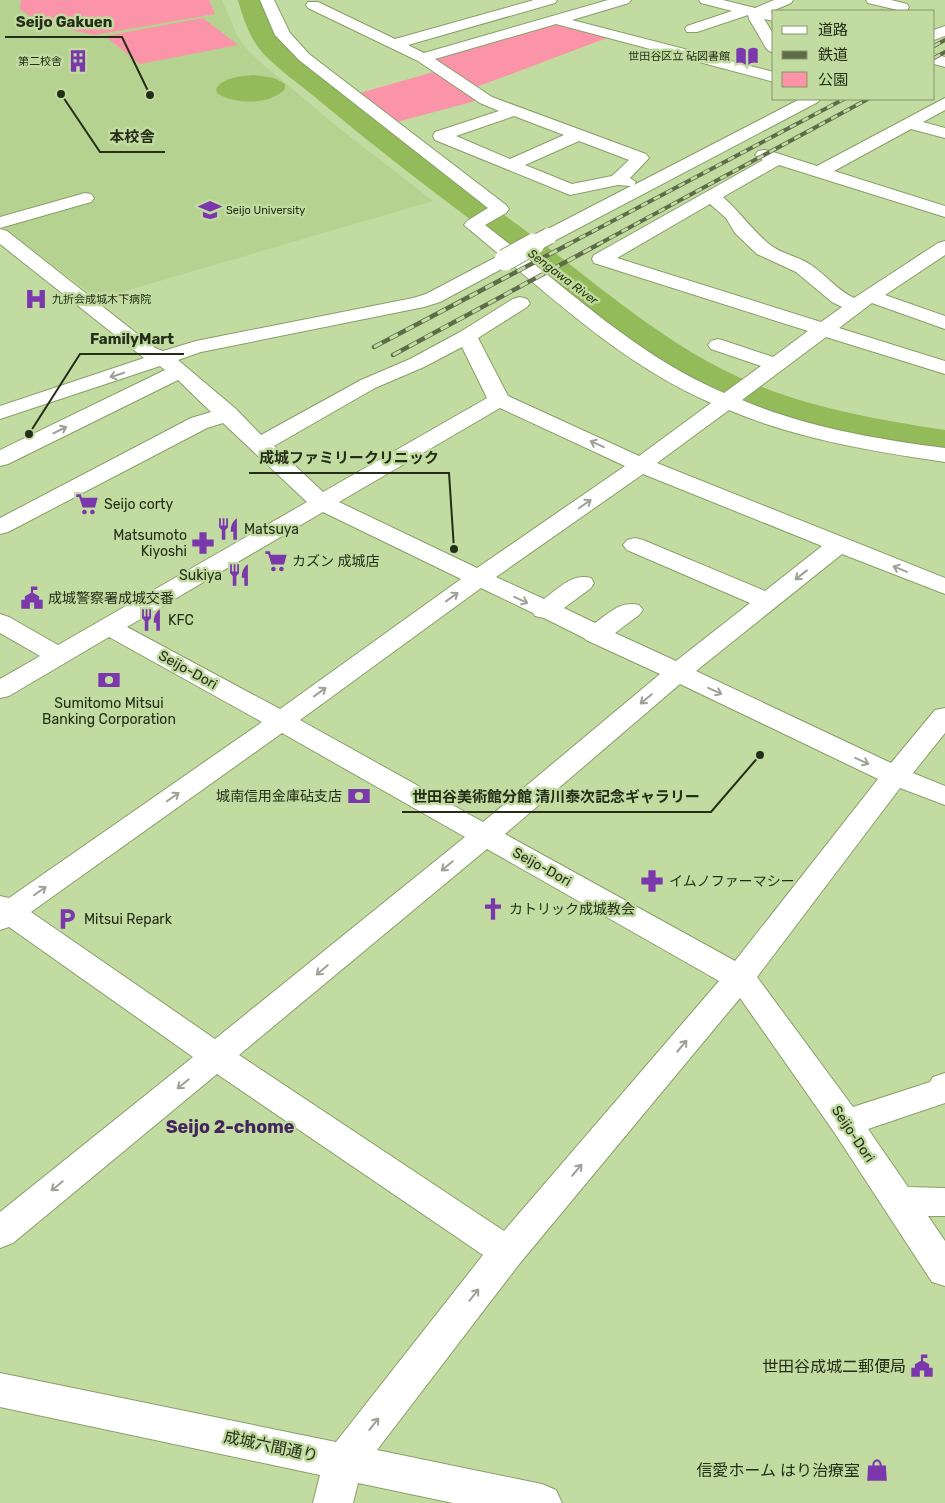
<svg xmlns="http://www.w3.org/2000/svg" width="945" height="1503" font-family="Rubik,'Noto Sans JP',sans-serif">
  <style>
    .built { fill: #b6d291 }
    .green { fill: #fc94a9 }
    .water { fill: #94bb59 }
    .lines { fill: none; stroke-linecap: round; stroke-linejoin: round }
    .river { fill: #94bb59; fill-rule: evenodd }
    .minor-casing { stroke: #889f68; stroke-width: 2 }
    .minor { fill: #fff; fill-rule: evenodd }
    .rail-far1-casing { stroke: #5e6c49; stroke-width: 4 }
    .rail-casing { stroke: #5e6c49; stroke-width: 4.5 }
    .rail-far1 { stroke: #c2dba1; stroke-width: 2.5; stroke-dasharray: 7; stroke-linecap: butt }
    .rail { stroke: #c2dba1; stroke-width: 3; stroke-dasharray: 9; stroke-linecap: butt }
    .minor-bridge-far1-casing { stroke: #889f68; stroke-width: 18; stroke-linecap: butt }
    .minor-bridge-casing { stroke: #889f68; stroke-width: 23; stroke-linecap: butt }
    .minor-bridge-far1 { stroke: #fff; stroke-width: 16 }
    .minor-bridge { stroke: #fff; stroke-width: 21 }
    .oneway { stroke: #9da197 }
    .labels { text-anchor: middle; dominant-baseline: central; stroke-width: 5; stroke-linejoin: round; paint-order: stroke }
    .far-poi-label { font-size: 11px; fill: #252e18; stroke: #c2dba1; text-anchor: end }
    .far-water-label { font-size: 12px; font-style: italic; fill: #28370e; stroke: #c2dba1 }
    .poi-label { font-size: 14px; fill: #252e18; stroke: #c2dba1; text-anchor: start }
    .street-label { font-size: 14px; fill: #252e18; stroke: #c2dba1 }
    .near-poi-label { font-size: 16px; fill: #252e18; stroke: #c2dba1; text-anchor: end }
    .near-street-label { font-size: 16px; fill: #252e18; stroke: #c2dba1 }
    .near-neighbourhood-label { font-size: 18px; font-weight: bold; fill: #45255e; stroke: #c2dba1 }
    .leader { fill: none; stroke: #252e18; stroke-width: 2 }
    .callout-dot { fill: #252e18; stroke: #c2dba1; stroke-width: 2 }
    .callout-label { font-size: 15px; text-anchor: middle; font-weight: bold; fill: #252e18; stroke: #c2dba1; stroke-width: 5; stroke-linejoin: round; paint-order: stroke }
  </style>
  <rect width="100%" height="100%" fill="#c2dba1"/>
  <path class="built" d="M0,0H222L237,35L246,48L260,62L339,128L433,201L98,299L0,225Z"/>
  <path class="green" d="M21,0H209L215,14L94,35L44,24L34,19L20,9Z
    M203,18L238,45L140,64L105,36Z
    M552,24L606,36L607,38L479,86H474L433,60L436,57Z
    M434,72L475,98V101L397,122L356,94Z"/>
  <path class="water" d="M254,75L274,78L285,84V89C271,105 234,105 217,93L216,89C223,77 241,76 254,75Z"/>
  <g class="lines">
    <path class="river" d="M238,0H262C267,14 271,30 281,41C296,58 324,77 342,92C399,138 458,181 518,225C588,276 653,336 732,374C799,406 873,419 945,430V452C865,440 785,425 710,391C630,355 565,291 495,238C436,194 377,149 321,102C302,86 277,69 261,51C249,36 243,18 238,0Z"/>
    <defs>
      <path id="minor" d="M260,0H274L290,33L309,54L506,205L509,209L506,213L485,225C563,284 633,354 724,393L761,366L711,349L708,345L711,341L718,339L725,341L773,357L808,331L594,263L592,259L594,255L763,160L755,155L758,151L764,150L770,151L817,166L945,98V110L923,122L945,128V138L911,129L834,171L945,206V217L779,165L723,197C740,212 752,230 769,244C781,254 798,256 811,265C826,275 837,290 854,298L938,243L945,241V255L885,295L945,316V329L872,303L839,328L945,361V374L826,337L742,400C806,427 876,439 945,448V462C872,451 797,439 729,410L657,463L945,578V594L842,554L696,671L891,763L935,710L945,708V733L913,773L945,786V805L900,788L757,977L853,1107L930,1082L933,1077L945,1073V1103L868,1129L908,1187L945,1188V1216H928L945,1241V1286L932,1282L834,1132L740,998L520,1263L377,1450L542,1484L556,1490L562,1503H453L358,1483L353,1503H313L320,1475L0,1407V1373L336,1442L483,1255L217,1074L13,1243L0,1248V1212L193,1057L9,927L0,930V896L9,898L262,722L109,637L9,696L0,698V679L40,656L0,633V614L9,617L58,645L307,502L223,423L207,428L8,532L0,534V518L191,418L211,412L178,380L8,464L0,466V450L165,370L160,366L0,419V406L144,358L0,244V229L7,231L155,348L163,351L196,341L413,298L426,294L500,255L464,225L467,221L488,208L299,60L275,35ZM710,204L726,218L735,233L757,254L796,272L832,302L842,307L821,322L617,258ZM511,264C574,317 635,370 711,403L639,456L508,396L478,338L527,307L530,303L527,299L520,297L513,299L460,332L410,359L361,380L261,435L236,409L178,360L201,352L424,307L440,302ZM462,347L487,398L323,492L274,446L375,388L424,367ZM500,408L625,466L477,568L339,502ZM643,474L822,546L765,591L643,540L635,538L627,540L623,545L627,550L750,603L676,661L615,633L639,615L643,610L639,605C621,600 609,613 595,623L564,608L591,588L594,583L591,578C572,573 558,589 544,599L496,577ZM323,512L461,579L280,709L127,627ZM481,588L533,613L535,616L544,618L584,638L586,640L660,674L483,822L300,720ZM680,684L878,779L735,961L505,834ZM282,733L465,837L215,1039L31,912ZM487,849L719,981L504,1231L239,1055Z
        M534,0H557L555,3L408,45L424,53L608,0H631L629,3L572,20L774,72V82L556,24L435,59L492,97L646,154L649,158L630,178L636,182L634,185L800,99H820L818,102L556,240L549,242L542,240L540,236L542,232L631,186L618,185L570,195L435,140L433,136L435,132L499,111L480,103L418,61L308,8L306,5L308,2H318L395,39ZM514,116L564,135L510,159L456,136ZM579,141L629,160L612,176L572,184L525,165Z
        M699,0H723L755,8L774,0H793L791,3L770,12L774,13V21L764,19L774,35V53L769,51L766,48L749,19L748,15L697,32H687L685,29L687,26L732,11L701,3Z
        M866,0H891L907,4L909,7L907,10L902,11L868,3Z
        M945,26V36L934,40V30Z
        M934,54L945,57V67L934,64Z
        M85,193L91,194L94,198L91,202L0,228V217Z"/>
    </defs>
    <use href="#minor" class="minor-casing"/>
    <use href="#minor" class="minor"/>
    <defs>
      <path id="rail-far1" d="M934,46L945,40
        M934,58L945,52
        M567,245L844,99
        M597,245L868,99"/>
      <path id="rail" d="M374,347L569,244
        M393,355L599,244"/>
    </defs>
    <use href="#rail-far1" class="rail-far1-casing"/>
    <use href="#rail" class="rail-casing"/>
    <use href="#rail-far1" class="rail-far1"/>
    <use href="#rail" class="rail"/>
    <defs>
      <path id="minor-bridge-far1" d="M532,245L549,236"/>
      <path id="minor-bridge" d="M505,260L534,244"/>
    </defs>
    <use href="#minor-bridge-far1" class="minor-bridge-far1-casing"/>
    <use href="#minor-bridge" class="minor-bridge-casing"/>
    <use href="#minor-bridge-far1" class="minor-bridge-far1"/>
    <use href="#minor-bridge" class="minor-bridge"/>
  </g>
  <defs><path id="oneway-shaft" d="M-6 0H5M1.5-3L5.5 0L1.5 3" fill="none" stroke-width="1.6" stroke-linecap="round" stroke-linejoin="round" transform="scale(1.25)"/></defs>
  <g class="oneway">
    <use href="#oneway-shaft" transform="translate(117 375) rotate(162)"/>
    <use href="#oneway-shaft" transform="translate(60 430) rotate(-26)"/>
    <use href="#oneway-shaft" transform="translate(597 444) rotate(-156)"/>
    <use href="#oneway-shaft" transform="translate(585 504) rotate(-35)"/>
    <use href="#oneway-shaft" transform="translate(900 569) rotate(-158)"/>
    <use href="#oneway-shaft" transform="translate(801 575) rotate(142)"/>
    <use href="#oneway-shaft" transform="translate(452 597) rotate(-36)"/>
    <use href="#oneway-shaft" transform="translate(521 600) rotate(25)"/>
    <use href="#oneway-shaft" transform="translate(715 691) rotate(25)"/>
    <use href="#oneway-shaft" transform="translate(320 692) rotate(-36)"/>
    <use href="#oneway-shaft" transform="translate(646 699) rotate(140)"/>
    <use href="#oneway-shaft" transform="translate(862 761) rotate(25)"/>
    <use href="#oneway-shaft" transform="translate(173 797) rotate(-35)"/>
    <use href="#oneway-shaft" transform="translate(447 866) rotate(140)"/>
    <use href="#oneway-shaft" transform="translate(40 891) rotate(-35)"/>
    <use href="#oneway-shaft" transform="translate(322 970) rotate(140)"/>
    <use href="#oneway-shaft" transform="translate(682 1046) rotate(-50)"/>
    <use href="#oneway-shaft" transform="translate(183 1084) rotate(141)"/>
    <use href="#oneway-shaft" transform="translate(577 1170) rotate(-50)"/>
    <use href="#oneway-shaft" transform="translate(57 1186) rotate(141)"/>
    <use href="#oneway-shaft" transform="translate(474 1295) rotate(-52)"/>
    <use href="#oneway-shaft" transform="translate(374 1424) rotate(-52)"/>
  </g>
  <defs>
    <symbol id="library-bare" viewBox="-9 -9 18 18"><path d="M-6-4Q-3-5.5-.7-3.5V5Q-3 3-6 4ZM6-4Q3-5.5 .7-3.5V5Q3 3 6 4Z" fill="#7a38ac" stroke="#c2dba1" stroke-width="2.5" paint-order="stroke"/></symbol>
    <symbol id="building-bare" viewBox="-9 -9 18 18"><path d="M-4-6H4V6H1V3H-1V6H-4ZM-2.5-4.3h1.7v1.8h-1.7ZM.8-4.3h1.7v1.8H.8ZM-2.5-1h1.7V.8h-1.7ZM.8-1h1.7V.8H.8Z" fill="#7a38ac" stroke="#c2dba1" stroke-width="2.5" paint-order="stroke"/></symbol>
    <symbol id="university-bare" viewBox="-9 -9 18 18"><path d="M0-5L7-2L0 1L-7-2ZM-4 1L0 2.5L4 1V4Q0 6-4 4Z" fill="#7a38ac" stroke="#c2dba1" stroke-width="2.5" paint-order="stroke"/></symbol>
    <symbol id="hospital-bare" viewBox="-9 -9 18 18"><path d="M-5-5h3v3.5h4V-5h3V5h-3V1.5h-4V5h-3Z" fill="#7a38ac" stroke="#c2dba1" stroke-width="2.5" paint-order="stroke"/></symbol>
    <symbol id="supermarket-bare" viewBox="-9 -9 18 18"><path d="M-6-5.5h2.5l.6 2H6L4.5 2H-2.5L-4.4-4H-6ZM-1.5 3.2a1.3 1.3 0 1 0 .1 0ZM3 3.2a1.3 1.3 0 1 0 .1 0Z" fill="#7a38ac" stroke="#c2dba1" stroke-width="2.5" paint-order="stroke"/></symbol>
    <symbol id="restaurant-bare" viewBox="-9 -9 18 18"><path d="M-5-6h1v4h1v-4h1v4h1v-4h1v5L-1.5 .5V6h-2V.5L-5-1ZM5-6V6H3V1.5H1.5Q1.5-4 5-6Z" fill="#7a38ac" stroke="#c2dba1" stroke-width="2.5" paint-order="stroke"/></symbol>
    <symbol id="pharmacy-bare" viewBox="-9 -9 18 18"><path d="M-2-6h4v4h4v4h-4v4h-4v-4h-4v-4h4Z" fill="#7a38ac" stroke="#c2dba1" stroke-width="2.5" paint-order="stroke"/></symbol>
    <symbol id="civic-bare" viewBox="-9 -9 18 18"><path d="M-.6-6.5H3V-4.5H.6V-3L4-1V1h2V6H-6V1h2V-1L-.6-3ZM-1.2 2.5V6h2.4V2.5Z" fill="#7a38ac" stroke="#c2dba1" stroke-width="2.5" paint-order="stroke"/></symbol>
    <symbol id="bank-bare" viewBox="-9 -9 18 18"><path d="M-6-4H6V4H-6ZM0-2.3a2.3 2.3 0 1 0 0 4.6a2.3 2.3 0 1 0 0-4.6Z" fill="#7a38ac" stroke="#c2dba1" stroke-width="2.5" paint-order="stroke"/></symbol>
    <symbol id="church-bare" viewBox="-9 -9 18 18"><path d="M-1.2-6h2.4v3.5h3.3v2.4h-3.3V6h-2.4V-.1h-3.3v-2.4h3.3Z" fill="#7a38ac" stroke="#c2dba1" stroke-width="2.5" paint-order="stroke"/></symbol>
    <symbol id="parking-bare" viewBox="-9 -9 18 18"><path d="M-3.5-5.5H1a3.5 3.5 0 0 1 0 7H-1V5.5H-3.5ZM-1-3.4V-.6H.8a1.4 1.4 0 0 0 0-2.8Z" fill="#7a38ac" stroke="#c2dba1" stroke-width="2.5" paint-order="stroke"/></symbol>
    <symbol id="shop-bare" viewBox="-9 -9 18 18"><path d="M-5-2.5h2.3a2.7 3.5 0 0 1 5.4 0H5L5.5 6h-11ZM-1.5-2.5h3a1.5 2.3 0 0 0-3 0Z" fill="#7a38ac" stroke="#c2dba1" stroke-width="2.5" paint-order="stroke"/></symbol>
  </defs>
  <g fill-rule="evenodd">
    <use href="#library-bare" x="731" y="40" width="32" height="32"/>
    <use href="#building-bare" x="62" y="45" width="32" height="32"/>
    <use href="#university-bare" x="194" y="194" width="32" height="32"/>
    <use href="#hospital-bare" x="20" y="283" width="32" height="32"/>
    <use href="#supermarket-bare" x="71" y="488" width="32" height="32"/>
    <use href="#restaurant-bare" x="212" y="513" width="32" height="32"/>
    <use href="#pharmacy-bare" x="187" y="527" width="32" height="32"/>
    <use href="#supermarket-bare" x="260" y="545" width="32" height="32"/>
    <use href="#restaurant-bare" x="223" y="559" width="32" height="32"/>
    <use href="#civic-bare" x="16" y="582" width="32" height="32"/>
    <use href="#restaurant-bare" x="135" y="604" width="32" height="32"/>
    <use href="#bank-bare" x="93" y="664" width="32" height="32"/>
    <use href="#bank-bare" x="343" y="780" width="32" height="32"/>
    <use href="#pharmacy-bare" x="636" y="865" width="32" height="32"/>
    <use href="#church-bare" x="477" y="893" width="32" height="32"/>
    <use href="#parking-bare" x="51" y="903" width="32" height="32"/>
    <use href="#civic-bare" x="906" y="1350" width="32" height="32"/>
    <use href="#shop-bare" x="861" y="1454" width="32" height="32"/>
  </g>
  <g class="labels">
    <g class="far-poi-label">
      <text x="730" y="56">世田谷区立 砧図書館</text>
      <text x="62" y="61">第二校舎</text>
      <text x="226" y="210" text-anchor="start">Seijo University</text>
      <text x="52" y="299" text-anchor="start">九折会成城木下病院</text>
    </g>
    <g class="far-water-label">
      <text transform="translate(563 277) rotate(37)">Sengawa River</text>
    </g>
    <g class="poi-label">
      <text x="104" y="504">Seijo corty</text>
      <text x="244" y="529">Matsuya</text>
      <text x="187" y="535" text-anchor="end">Matsumoto<tspan x="187" dy="16">Kiyoshi</tspan></text>
      <text x="292" y="561">カズン 成城店</text>
      <text x="222" y="575" text-anchor="end">Sukiya</text>
      <text x="48" y="598">成城警察署成城交番</text>
      <text x="168" y="620">KFC</text>
      <text x="109" y="703" text-anchor="middle">Sumitomo Mitsui<tspan x="109" dy="16">Banking Corporation</tspan></text>
      <text x="342" y="796" text-anchor="end">城南信用金庫砧支店</text>
      <text x="669" y="881">イムノファーマシー</text>
      <text x="509" y="909">カトリック成城教会</text>
      <text x="84" y="919">Mitsui Repark</text>
    </g>
    <g class="street-label">
      <text transform="translate(188 670) rotate(29)">Seijo-Dori</text>
      <text transform="translate(542 867) rotate(29)">Seijo-Dori</text>
      <text transform="translate(853 1134) rotate(56)">Seijo-Dori</text>
    </g>
    <g class="near-poi-label">
      <text x="906" y="1366">世田谷成城二郵便局</text>
      <text x="860" y="1470">信愛ホーム はり治療室</text>
    </g>
    <g class="near-street-label">
      <text transform="translate(271 1446) rotate(12)">成城六間通り</text>
    </g>
    <g class="near-neighbourhood-label">
      <text x="230" y="1127">Seijo 2-chome</text>
    </g>
  </g>
  <path class="leader" d="M150 95L122 37H5M61 94L100 152H165M29 434L80 354H184M454 549L449 473H249M760 755L711 812H402"/>
  <g class="callout-dot">
    <circle cx="150" cy="95" r="5"/>
    <circle cx="61" cy="94" r="5"/>
    <circle cx="29" cy="434" r="5"/>
    <circle cx="454" cy="549" r="5"/>
    <circle cx="760" cy="755" r="5"/>
  </g>
  <g class="callout-label">
    <text x="64" y="27">Seijo Gakuen</text>
    <text x="132" y="142">本校舎</text>
    <text x="132" y="344">FamilyMart</text>
    <text x="349" y="463">成城ファミリークリニック</text>
    <text x="556" y="802">世田谷美術館分館 清川泰次記念ギャラリー</text>
  </g>
  <rect x="772" y="10" width="162" height="90" fill="#c2dba1" stroke="#83966a"/>
  <rect x="782" y="26" width="25" height="8" fill="#ffffff" stroke="#83966a"/>
  <text x="818" y="35" font-size="15" fill="#252e18">道路</text>
  <rect x="782" y="51" width="25" height="8" fill="#5e6c49" stroke="#83966a"/>
  <text x="818" y="60" font-size="15" fill="#252e18">鉄道</text>
  <rect x="782" y="72" width="25" height="15" fill="#fc94a9" stroke="#83966a"/>
  <text x="818" y="85" font-size="15" fill="#252e18">公園</text>
</svg>
